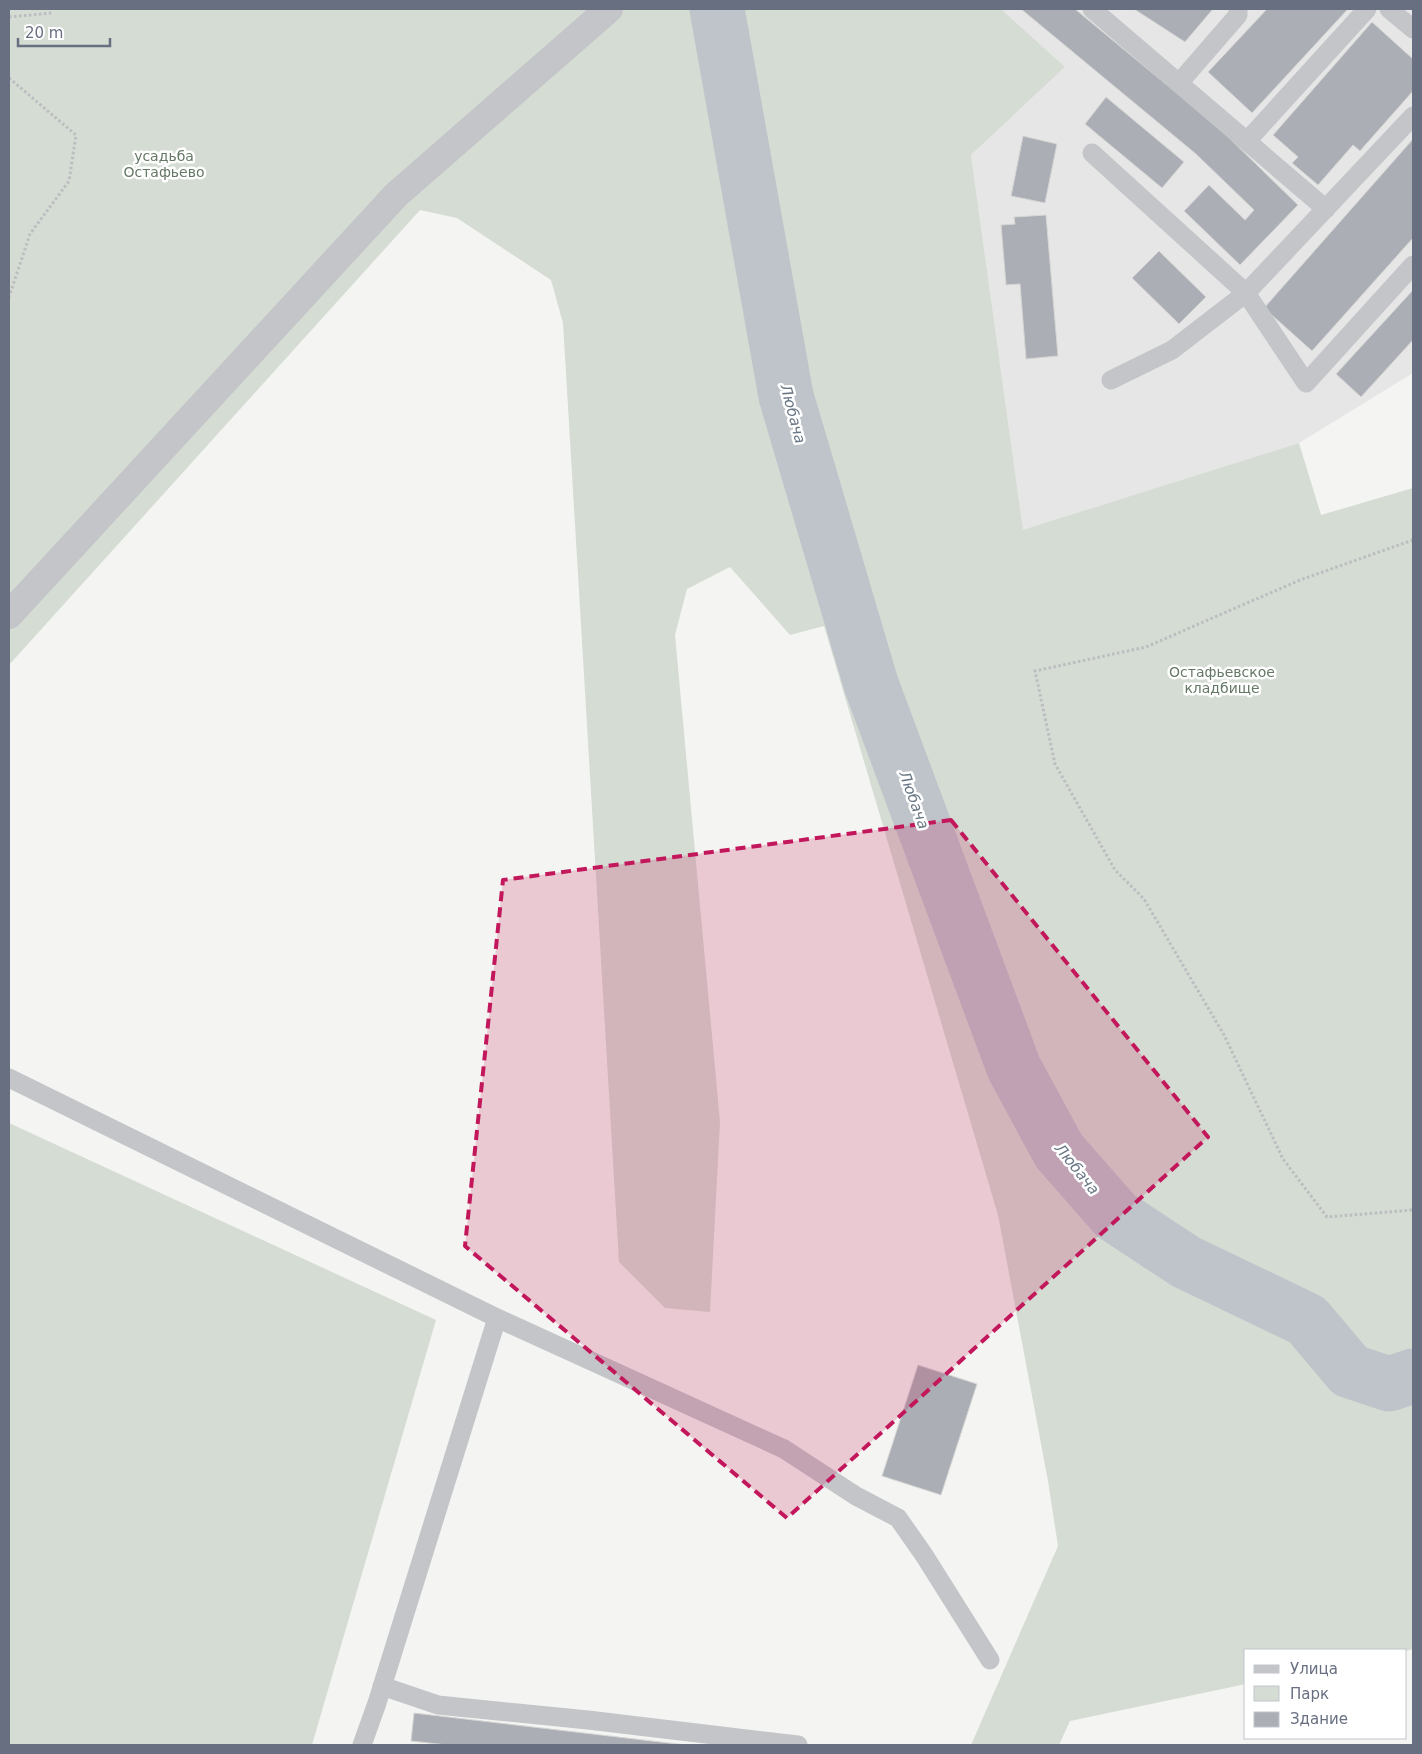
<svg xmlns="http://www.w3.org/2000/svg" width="1422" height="1754" font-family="'DejaVu Sans',sans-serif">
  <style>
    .built { fill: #e5e6e5 }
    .green { fill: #d5dcd3 }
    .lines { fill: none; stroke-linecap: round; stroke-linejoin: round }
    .river { stroke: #bec4ca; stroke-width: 55 }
    .building { fill: #abafb5; stroke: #d6d6d5 }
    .path { stroke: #bcbdc0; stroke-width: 3; stroke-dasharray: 2.5 2.5; stroke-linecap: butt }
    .service { stroke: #c3c5c9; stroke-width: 19 }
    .minor { stroke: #c3c5c9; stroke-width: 28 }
    .marked { fill: #c2185b; fill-opacity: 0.2; stroke: #c2185b; stroke-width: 4; stroke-dasharray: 10 6; stroke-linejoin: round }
    .labels { text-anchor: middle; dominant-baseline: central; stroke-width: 5; stroke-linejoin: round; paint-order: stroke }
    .park-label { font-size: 14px; fill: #657865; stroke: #fff }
    .water-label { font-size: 15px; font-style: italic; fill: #687684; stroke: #fff }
  </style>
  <rect width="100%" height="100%" fill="#f4f5f2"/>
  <path class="built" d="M1001,9H1413V373L1299,443L1023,531L971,155L1065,67Z"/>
  <path class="green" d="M9,9H1001L1065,67L971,155L1023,530L1299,443L1321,515L1413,488V1649L1406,1651L1246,1650V1684L1070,1721L1059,1745H971L1058,1546L1048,1481L998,1215L824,626L790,635L730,567L687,589L675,635L720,1122L710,1312L665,1308L619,1262L563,323L551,280L457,218L420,210L9,665Z
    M9,1123L436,1320L312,1745H9Z"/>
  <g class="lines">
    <path class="river" d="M717,9L786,396L871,684L1014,1068L1059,1151L1116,1216L1186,1262L1307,1320L1350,1371L1389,1384L1413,1376"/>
  </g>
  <path class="building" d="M1021,9H1075L1219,128L1298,205L1240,265L1184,211L1209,185L1245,220L1254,210L1196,154Z
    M1134,9H1213L1185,42Z
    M1267,9H1348L1252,113L1208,72Z
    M1372,22L1413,59V91L1360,151L1353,145L1318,185L1292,163L1298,157L1273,135Z
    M1106,97L1184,162L1162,188L1085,124Z
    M1023,136L1057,144L1045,203L1011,196Z
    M1413,139V238L1312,351L1264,308Z
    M1046,215L1058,356L1026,359L1020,284L1006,285L1001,225L1015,224L1014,217Z
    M1159,251L1206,297L1179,324L1132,278Z
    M1413,290V340L1361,397L1336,374Z
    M918,1365L977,1384L941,1495L882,1476Z
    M414,1713L686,1745H447L411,1741Z"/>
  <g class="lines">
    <path class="path" d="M9,17L52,13
      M9,78L76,135L69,181L30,234L9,297
      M1413,540L1300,580L1146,647L1035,671L1055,764L1115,870L1144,899L1224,1035L1283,1159L1327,1217L1413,1210"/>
    <path class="service" d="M1092,9L1326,209
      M1389,9L1413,29
      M1179,83L1238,15V9
      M1247,141L1367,9
      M1092,153L1246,293L1306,383L1413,265
      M1111,380L1172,350L1246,293L1413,116
      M9,1078L497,1318L377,1703L362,1745
      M497,1318L784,1449L856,1496L898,1518L924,1555L990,1660
      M382,1686L438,1705L588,1720L798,1745"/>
    <path class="minor" d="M9,615L396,195L609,9"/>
  </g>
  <path class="marked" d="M951,820L1208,1137L787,1518L465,1246L503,880Z"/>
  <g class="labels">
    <g class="park-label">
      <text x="164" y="156">усадьба<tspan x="164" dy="16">Остафьево</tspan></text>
      <text x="1222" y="672">Остафьевское<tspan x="1222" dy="16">кладбище</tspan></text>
    </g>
    <g class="water-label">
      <text transform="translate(793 414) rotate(75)">Любача</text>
      <text transform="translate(914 800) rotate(70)">Любача</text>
      <text transform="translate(1077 1169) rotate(51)">Любача</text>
    </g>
  </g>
  <rect width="1422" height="1754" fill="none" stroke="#676f80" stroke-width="20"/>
  <rect x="1244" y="1649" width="162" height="90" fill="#ffffff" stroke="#c2c5cc"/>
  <rect x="1254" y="1665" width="25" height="8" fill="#c3c5c9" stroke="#c2c5cc"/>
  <text x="1290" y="1674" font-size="15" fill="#676f80">Улица</text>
  <rect x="1254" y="1686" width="25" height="15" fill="#d5dcd3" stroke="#c2c5cc"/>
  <text x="1290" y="1699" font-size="15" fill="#676f80">Парк</text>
  <rect x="1254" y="1712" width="25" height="15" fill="#abafb5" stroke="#c2c5cc"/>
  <text x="1290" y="1724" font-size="15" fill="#676f80">Здание</text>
  <path d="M18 38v8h92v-8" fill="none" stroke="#676f80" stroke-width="2.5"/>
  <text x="25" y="38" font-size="15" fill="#676f80" stroke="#ffffff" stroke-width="4" paint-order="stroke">20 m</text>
</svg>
